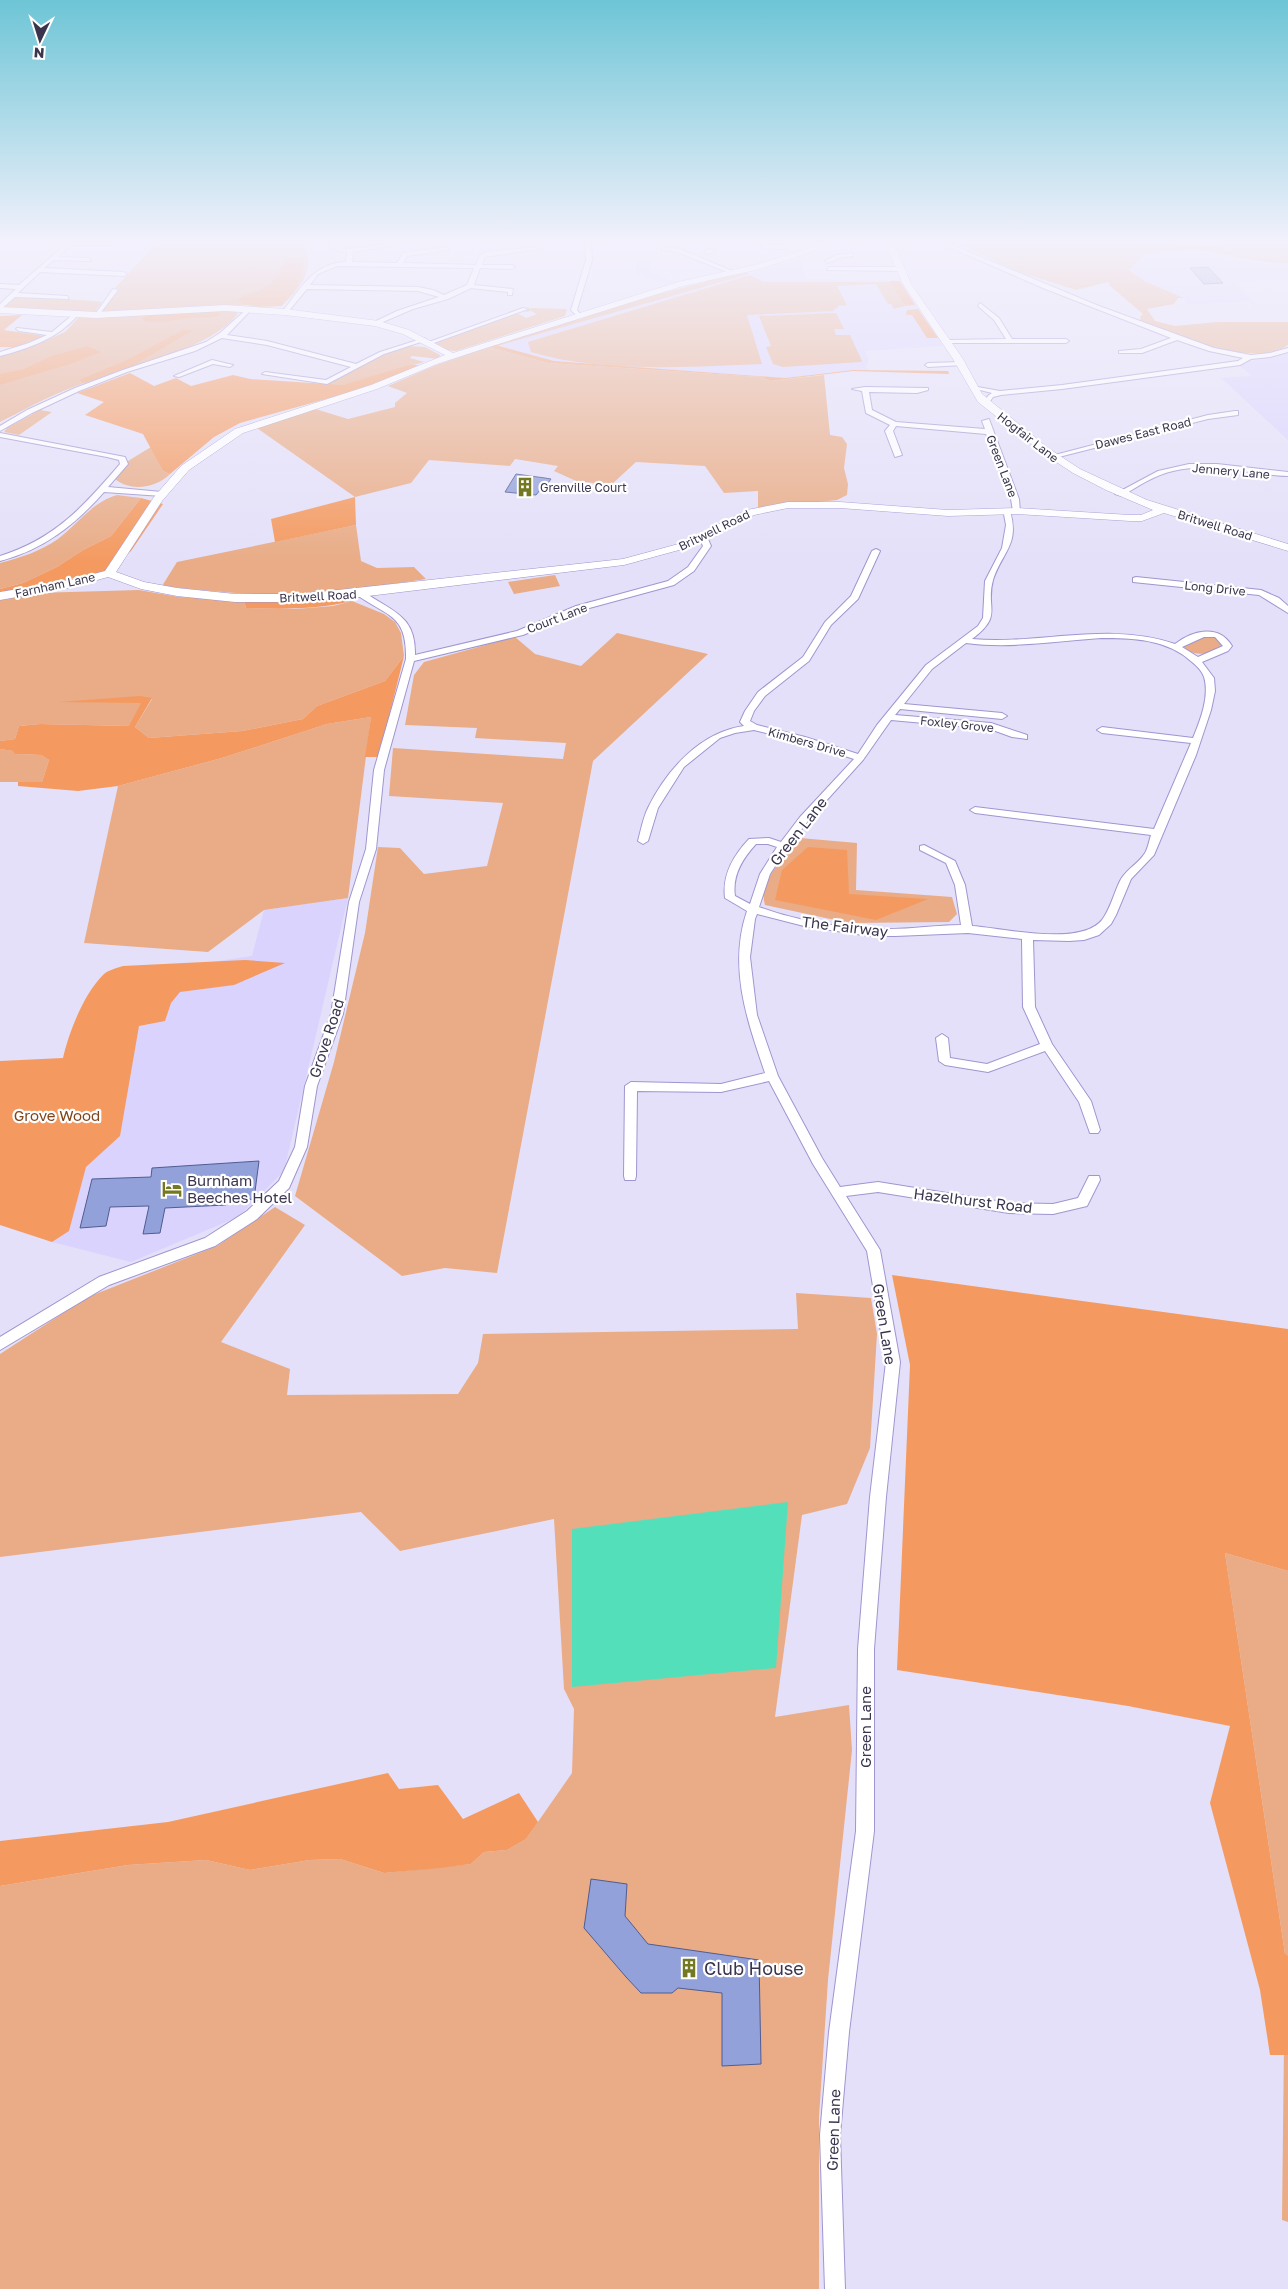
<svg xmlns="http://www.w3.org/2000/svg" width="1288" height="2289" font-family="'Golos Text',sans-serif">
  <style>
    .built { fill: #dad3fd }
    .green { fill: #e9ac86 }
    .forest { fill: #f49a60 }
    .water { fill: #54dfbb }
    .building { fill: #92a1da; stroke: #505d91 }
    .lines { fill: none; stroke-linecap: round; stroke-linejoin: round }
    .street-casing { stroke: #a095d0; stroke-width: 2 }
    .secondary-casing { stroke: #a095d0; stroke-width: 1 }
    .street { fill: #fff; fill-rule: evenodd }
    .secondary { fill: #fff; fill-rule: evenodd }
    .labels { text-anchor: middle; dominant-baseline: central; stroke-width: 4.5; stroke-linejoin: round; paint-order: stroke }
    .far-street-label { font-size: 12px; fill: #3a354d; stroke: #fff }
    .far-poi-label { font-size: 12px; fill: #3a354d; stroke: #fff; text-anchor: start }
    .street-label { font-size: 15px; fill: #3a354d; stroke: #fff }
    .park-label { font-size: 15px; fill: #7f441b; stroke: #fff }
    .poi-label { font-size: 15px; fill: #3a354d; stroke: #fff; text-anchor: start }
    .near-poi-label { font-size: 18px; fill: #3a354d; stroke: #fff; text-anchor: start }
  </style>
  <rect width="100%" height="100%" fill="#e4e0f9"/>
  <path class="built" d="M1184,250L1266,264L1288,263V280L1235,282L1258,306H1253L1250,301L1188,305L1184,298L1146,282L1129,270L1145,252L1158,255Z
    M637,259L651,260L649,271L675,282L668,285L660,281L657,282L635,273Z
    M801,259L806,279L900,281L943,346L865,351L869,359L866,368L870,371H840L785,378L553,361L497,346Z
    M1288,353V440L1221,378L1252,376L1237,364Z
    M348,898L284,1171L238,1217L131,1262L52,1242L2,1225L119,976L252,956L264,910Z"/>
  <path class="green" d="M157,243H304C315,271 301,287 282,306L229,305L100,312L119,289L115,288Z
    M957,243H1288V263C1256,264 1227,253 1195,250C1178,249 1162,255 1145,253L1129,270L1146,282L1184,298H1178L1174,304L1147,309L1155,321L1175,326L1217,322H1288V345C1252,369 1178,335 1141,322L1140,317L1143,314L1109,285V282L1076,290L1019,272Z
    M746,271L749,274L497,346L492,344L624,303L709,281L707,279Z
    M750,275L764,282H890L905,306L894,309L891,304H888L876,284L837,286L847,305L837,306L838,308L834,309V311L747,315L762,364C690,367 600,373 531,352L528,342Z
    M15,296L94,301L102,302L95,312L3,307Z
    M532,308L567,309L565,316L456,351L445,350L436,344L438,341L517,313L526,318L537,314L531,311L526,312L525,310Z
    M200,311H234L238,313C212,351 110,372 66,390C43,399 22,411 0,422V356L36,345L65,332L79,317Z
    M836,313L844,329H834L836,335H850L862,361L861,362L783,367L773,364L766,347L771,346L759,316Z
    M407,346L425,347L440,355L439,359L412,356L410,358L424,362L344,385H323L385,353Z
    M488,347L548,363L762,377L770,381L824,375L830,435L842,437L847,444L844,468L848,484L847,495L837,500L758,508V491L724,493L705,466L636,462L611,485L576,481L554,471L558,466L515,459L510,466L429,460L411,483L355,497L251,424L309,407L348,419L395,407V403L407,393L388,386L434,366Z
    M40,410L52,412L19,435L4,432L7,428Z
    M151,447L163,471L170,474C156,488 131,492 115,479L128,461Z
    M117,495L141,498L111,536L83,550L57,567L23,583L0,589V563C20,558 41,551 58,539C78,524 92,502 117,495Z
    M356,525L361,561L377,568L414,567L426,579C378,586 330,594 281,594C241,595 201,590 162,586L177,562Z
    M555,575L560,586L514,594L508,582Z
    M139,590L179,597L244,600L246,608L295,609L333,606L352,601L384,614L395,622L401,633L404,656L385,681L317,706L303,719L242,731L149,738L135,727L152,699L68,702H142L130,726L40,724L19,726L15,739L0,741V599L35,593Z
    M617,633L708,654L593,761L497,1273L445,1268L402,1276L295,1196L334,1062L365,933L378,847L400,848L424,874L487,866L503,803L389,796L393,748L563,759L566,743L475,738L477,728L405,725L414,675L424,662L515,637L535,654L581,666Z
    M1204,636L1213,637L1221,641L1223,647C1207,654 1200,657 1184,649L1185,644Z
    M371,717L348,898L264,910L208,952L84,943L118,786L222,758L327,724Z
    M0,749L14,751L15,754L41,755L49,760L42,782H0Z
    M800,838L857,843L856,890L952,897L957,914L949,922L849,923L765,905C757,880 787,856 800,838Z
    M275,1207L305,1225L221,1342L290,1369L287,1395L458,1394L478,1363L483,1334L798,1329L796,1293L871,1298L877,1334L870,1448L847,1504L802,1515L775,1717L849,1705L852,1750L828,1980L819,2117V2289H0V1886L128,1865L206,1860L250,1870L310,1860L340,1859L384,1873L471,1864L484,1852L507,1850L526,1839L572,1773L574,1709L564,1689L554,1519L400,1551L361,1512L0,1557V1354L88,1297L217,1246Z
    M1225,1553L1288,1571V2222L1282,2220L1285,1954Z"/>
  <path class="forest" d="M1189,243H1213L1227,248C1221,253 1182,249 1175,245Z
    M286,257L304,259L298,286L281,306L259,307L242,304L238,299C244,295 249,294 256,292C273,286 281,273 286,257Z
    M889,281H900L915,305L905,306Z
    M918,309L938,338H927L912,315H906L907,310Z
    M201,312H217L221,315C211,319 203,317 193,318C176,319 161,324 144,321L142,318L148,315Z
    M22,315L4,330L45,336L15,347H0V316Z
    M183,330H193L131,367L84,383L79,380L127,360Z
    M492,344L554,361L785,378L853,370L948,371L949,374L853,371L770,381L762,377L548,363L488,347Z
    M87,346L101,352L73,363L0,385V374L24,369L52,356Z
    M409,365H419L373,386L240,423L214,437L170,474L163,471L143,434L85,415L104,402L77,393L130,373L154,386L176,378L191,386L233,375L250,379L343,385Z
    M355,497L356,525L275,542L271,519Z
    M141,498L163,504L131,551L108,571L0,594V589L23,583L57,567L83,550L111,536Z
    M330,598L352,601C317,610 282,609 246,608L244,600Z
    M404,656L379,757H365L371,717L327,724L222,758L118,786L78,791L18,786V782H42L49,760L41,755L15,754L13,751L0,749V741L15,739L19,726L40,724L129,726L141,703L58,702L140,696L152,698L135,727L149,738L242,731L303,719L317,706L385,681Z
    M808,847L847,850L849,894L928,899L876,920L775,900L782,870Z
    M245,960L285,963L234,985L180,992L171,1003L165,1021L139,1026L120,1136L86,1167L69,1231L52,1242L0,1225V1061L63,1058C69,1032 84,993 104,974C109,970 117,968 123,966Z
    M892,1275L1288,1329V1571L1225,1553L1285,1954L1288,1956V2055H1270L1260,1990L1210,1803L1230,1726L1128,1706L897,1670L910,1365Z
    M388,1773L399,1789L438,1785L463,1819L519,1793L538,1822L526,1839L507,1850L484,1852L471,1864L440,1868L384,1873L340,1859L310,1860L250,1870L206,1860L128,1865L0,1886V1841L168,1822Z"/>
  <path class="water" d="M788,1502L776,1668L572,1687V1529Z"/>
  <path class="building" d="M1208,267L1223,283L1204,284L1190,268Z
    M516,474L545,478L551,479L543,490H540L536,495L505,492Z
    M259,1161L254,1199L227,1201L226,1205L165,1208L160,1233L143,1234L149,1206L110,1207L106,1226L80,1228L92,1179L151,1177L152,1168Z
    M591,1879L627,1884L625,1916L648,1944L759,1960L761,2064L722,2066V1993L678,1988L672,1993H641L626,1977L584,1928Z"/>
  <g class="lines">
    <defs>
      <path id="street" d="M59,243H120L117,245H71L58,257L89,258L91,261L54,260L44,268L124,272L127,274L124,276L40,272L18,293L67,296L69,299L15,297L0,310V304L16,289L0,288V284L19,285L65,245Z
        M330,243H336L338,248L350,249L394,243L397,245L353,252L352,262L397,263L403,253L447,247L449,250L407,256L403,263L476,265L480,255L486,252L536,247L539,249L485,257L482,265H512L515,267L512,269L480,268L474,285L513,289L512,295H508V292L471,288L448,299L413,309L376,325L374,322L397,311L439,297L418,291L307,289L287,313H283V311C300,289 315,262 346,262L347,252L334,250ZM337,266L474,268L467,285L444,295L433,290L418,287L310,285L318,274Z
        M585,243H591L592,260L577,310L582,316L579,318L571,310L586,260Z
        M940,243H947L1099,306L1214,348L1251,355L1270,353L1288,348V352L1270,357L1251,359L1240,365L1062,389L1001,395L993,397L988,404H984L982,403L989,395L992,393L972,388V386L1000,391L1062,385L1238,361L1243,358L1209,351L1177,340L1142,353H1119V351L1141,349L1171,338L1043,288Z
        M763,245H784L787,247L784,249L761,248Z
        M663,247L680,249L737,273L732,274L677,252L661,250Z
        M713,248L715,251L707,254L704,252Z
        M851,253L853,256L839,258L828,263L825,261L836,255Z
        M829,267H901L904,269L901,271L827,270Z
        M113,289L118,290L98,316H94Z
        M980,303L999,318L1012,339H1066L1069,341L1066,343H945L944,342L947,340L1006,339L994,320L978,306Z
        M249,307L251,310L227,335L267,341L356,364L380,352L424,338L427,340L384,354L327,384L262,374L265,372L326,380L351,367L267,345L222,338L195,351L127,372L79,391L32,413L0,431V426L27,410L75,388L123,370L206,342L220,333Z
        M523,308L528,309L431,344L426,343Z
        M76,312L78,315C57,339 30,348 0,356V352L29,343L47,335L19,331L16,329L17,328L52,332Z
        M212,360L233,365L230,367L213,364L179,377L174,376Z
        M961,362L963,363V365L928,367L925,365L928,363Z
        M865,387L928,388V390L917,393L869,392L872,410L896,422L985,429L982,421L989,419L1019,499L1020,513L1013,511L1011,499L986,434L896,426L893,431L902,455L895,457L885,431L890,425L866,413L862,391L852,389Z
        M1235,411H1238V415L1208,419L1051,459L1047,457L1208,415Z
        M0,433L125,457L128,464L108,487L162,492L166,494L162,496L104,492C75,525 43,550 0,561V556C55,539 84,506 120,464L119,460L107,457L0,437Z
        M1189,464H1217L1288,472V476C1251,475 1211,462 1173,471C1155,475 1138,486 1122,496L1115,494L1158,471Z
        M1003,509L1010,511C1020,545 1002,552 993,580C985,609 1004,615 972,639C1040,645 1108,621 1175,644C1193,630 1219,624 1232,646L1228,651L1202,662L1214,678L1215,691L1211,710L1196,755L1154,855L1131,879L1116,915L1111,924L1099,935L1084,940L1069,941L1033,940L1035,1007L1052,1044L1091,1101L1100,1130L1098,1133H1090L1079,1102L1045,1051L988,1072L945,1065L939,1061L936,1038L942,1034L948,1038L950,1058L987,1064L1040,1044L1023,1007L1022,939L968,933L895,936H870L804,926L757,914L755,919L750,957L757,1015L778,1076L822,1158L840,1187L878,1182L1009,1203L1053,1204L1078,1198L1089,1176H1099L1100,1180L1087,1206L1053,1214L1009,1213L878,1192L846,1196L880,1250L900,1362L886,1497L874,1649V1831L849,2032L840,2135L845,2289H825L820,2135L829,2032L856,1831L858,1649L870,1497L886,1362L867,1251L813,1164L769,1081L721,1092L637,1091L636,1176L635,1180H625L624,1176L625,1086L631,1082L721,1084L765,1073C747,1020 728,967 747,911L725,898C722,874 734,855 749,839L769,838L781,842L800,817L854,759L799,741L754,730L735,733L720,738L684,767L658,808L648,841L643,844L638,841C641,830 643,818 648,808C667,769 701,732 744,726L740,722L745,711L758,692L803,657L825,622L851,596L872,551L876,549L880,551L858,599L831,625L809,661L765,696L754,711L750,721L757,725L805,737L858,754L877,725L926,665L978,626L983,618L985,581L1002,548L1006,525ZM1204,637H1215L1223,646L1198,657L1182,647ZM1101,638C1133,638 1167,639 1192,662C1197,666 1202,671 1204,677C1210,696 1200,721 1193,738L1102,727L1097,730L1102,733L1191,743L1154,829L975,807L970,810L975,813L1151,835C1149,841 1148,848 1145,853C1139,863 1128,868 1121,879C1114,892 1111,908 1102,920C1080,947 1003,928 972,926L965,885L955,861L924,845L920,846V850L946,863L955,885L961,925C937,925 912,929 888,929C849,930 796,921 759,907L770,874L787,848L808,821L863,760L891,720L990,729L1012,737L1027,739V735L991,723L895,715L900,709L1002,719L1007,716L1002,713L904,704L932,669L966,643C1011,649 1056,641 1101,638ZM756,844H768L777,847L760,874L750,904L735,896C732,876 742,859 756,844Z
        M700,535H706L711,546L694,571L674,585L582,610L523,635L414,661L384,770L376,849L359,902L343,1014L317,1086L307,1147L289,1188L257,1219L215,1246L109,1285L0,1350V1337L99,1277L205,1238L247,1211L279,1181L295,1147L305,1086L331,1014L349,902L366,849L374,770L406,659C407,614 388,617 357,595V591H363C391,612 416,614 415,655L517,631L576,606L668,581L688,567L703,546L699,537Z
        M1136,577L1261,590L1279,598L1288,606V613L1259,595L1133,582V578Z"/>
      <path id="secondary" d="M826,243H837L760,269L683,286L489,347L437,364L377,389L243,433L189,470L162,501L116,572L144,582L177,588L235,594H301L623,559L682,543L747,510L788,502H840L948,510L1017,508L1130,515H1141L1153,510L1106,490L1073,473L1041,452L978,402L953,359L903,284L885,243H893L896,248L911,284L963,359L982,394L1048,448L1080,469L1147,500L1288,544V551L1164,513L1142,521H1130L1017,514L948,516L840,508H788L754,515L690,547L624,565L360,597L301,602H235L177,596L141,589L108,577L68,588L0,600V592L67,581L105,571L154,497L181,466L235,429L371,385L445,355L403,334L375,326L285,315L225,311L96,318L0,313V307L96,312L225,305L285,309L379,321L409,330L453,353L678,282L755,265Z"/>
    </defs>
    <use href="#street" class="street-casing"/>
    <use href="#secondary" class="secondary-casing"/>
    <use href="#street" class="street"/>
    <use href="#secondary" class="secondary"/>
  </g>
  <linearGradient id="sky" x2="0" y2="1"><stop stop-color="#6dc5d6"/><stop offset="0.43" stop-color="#f3f1fc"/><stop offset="1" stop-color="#f3f1fc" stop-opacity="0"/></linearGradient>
  <rect width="1288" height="563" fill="url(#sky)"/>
  <defs>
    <symbol id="building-bare" viewBox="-9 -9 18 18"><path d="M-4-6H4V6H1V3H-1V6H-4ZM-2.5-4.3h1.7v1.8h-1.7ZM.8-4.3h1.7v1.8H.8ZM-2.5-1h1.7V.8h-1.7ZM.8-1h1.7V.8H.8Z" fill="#737821" stroke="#fff" stroke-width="2.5" paint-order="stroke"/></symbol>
    <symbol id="hotel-bare" viewBox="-9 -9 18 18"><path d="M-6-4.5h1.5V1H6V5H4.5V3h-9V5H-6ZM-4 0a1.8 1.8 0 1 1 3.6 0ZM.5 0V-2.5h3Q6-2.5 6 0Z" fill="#737821" stroke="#fff" stroke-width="2.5" paint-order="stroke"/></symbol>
  </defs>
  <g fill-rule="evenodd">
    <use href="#building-bare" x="511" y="473" width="28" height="28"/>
    <use href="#hotel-bare" x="158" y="1175" width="28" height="28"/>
    <use href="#building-bare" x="675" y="1954" width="28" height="28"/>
  </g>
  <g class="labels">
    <g class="far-street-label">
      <text transform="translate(1143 433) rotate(-14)">Dawes East Road</text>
      <text transform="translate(1028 437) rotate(38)">Hogfair Lane</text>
      <text transform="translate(1002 466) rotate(69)">Green Lane</text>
      <text transform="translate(1231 471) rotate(5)">Jennery Lane</text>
      <text transform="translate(1215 525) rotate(17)">Britwell Road</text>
      <text transform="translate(714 530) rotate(-26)">Britwell Road</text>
      <text transform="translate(55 585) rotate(-12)">Farnham Lane</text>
      <text transform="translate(1215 588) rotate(6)">Long Drive</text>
      <text transform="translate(318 596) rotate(-3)">Britwell Road</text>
      <text transform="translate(557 618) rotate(-21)">Court Lane</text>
      <text transform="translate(957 724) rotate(6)">Foxley Grove</text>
      <text transform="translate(807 742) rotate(16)">Kimbers Drive</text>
    </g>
    <g class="far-poi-label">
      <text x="540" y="487">Grenville Court</text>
    </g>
    <g class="street-label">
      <text transform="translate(798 831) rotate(-52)">Green Lane</text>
      <text transform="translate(845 926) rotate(7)">The Fairway</text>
      <text transform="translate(326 1038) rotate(-72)">Grove Road</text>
      <text transform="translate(973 1200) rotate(7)">Hazelhurst Road</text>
      <text transform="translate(885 1324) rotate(81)">Green Lane</text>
      <text transform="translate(865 1727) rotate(-90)">Green Lane</text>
      <text transform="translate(833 2130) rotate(-88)">Green Lane</text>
    </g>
    <g class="park-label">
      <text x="57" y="1115">Grove Wood</text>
    </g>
    <g class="poi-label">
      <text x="187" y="1180">Burnham<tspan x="187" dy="17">Beeches Hotel</tspan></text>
    </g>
    <g class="near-poi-label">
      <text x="704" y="1968">Club House</text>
    </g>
  </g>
  <g transform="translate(40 40) rotate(184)" stroke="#ffffff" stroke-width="4" paint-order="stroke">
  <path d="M0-4L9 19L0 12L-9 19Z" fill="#3a354d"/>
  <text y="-8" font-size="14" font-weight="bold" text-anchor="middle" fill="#3a354d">N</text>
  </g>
</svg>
